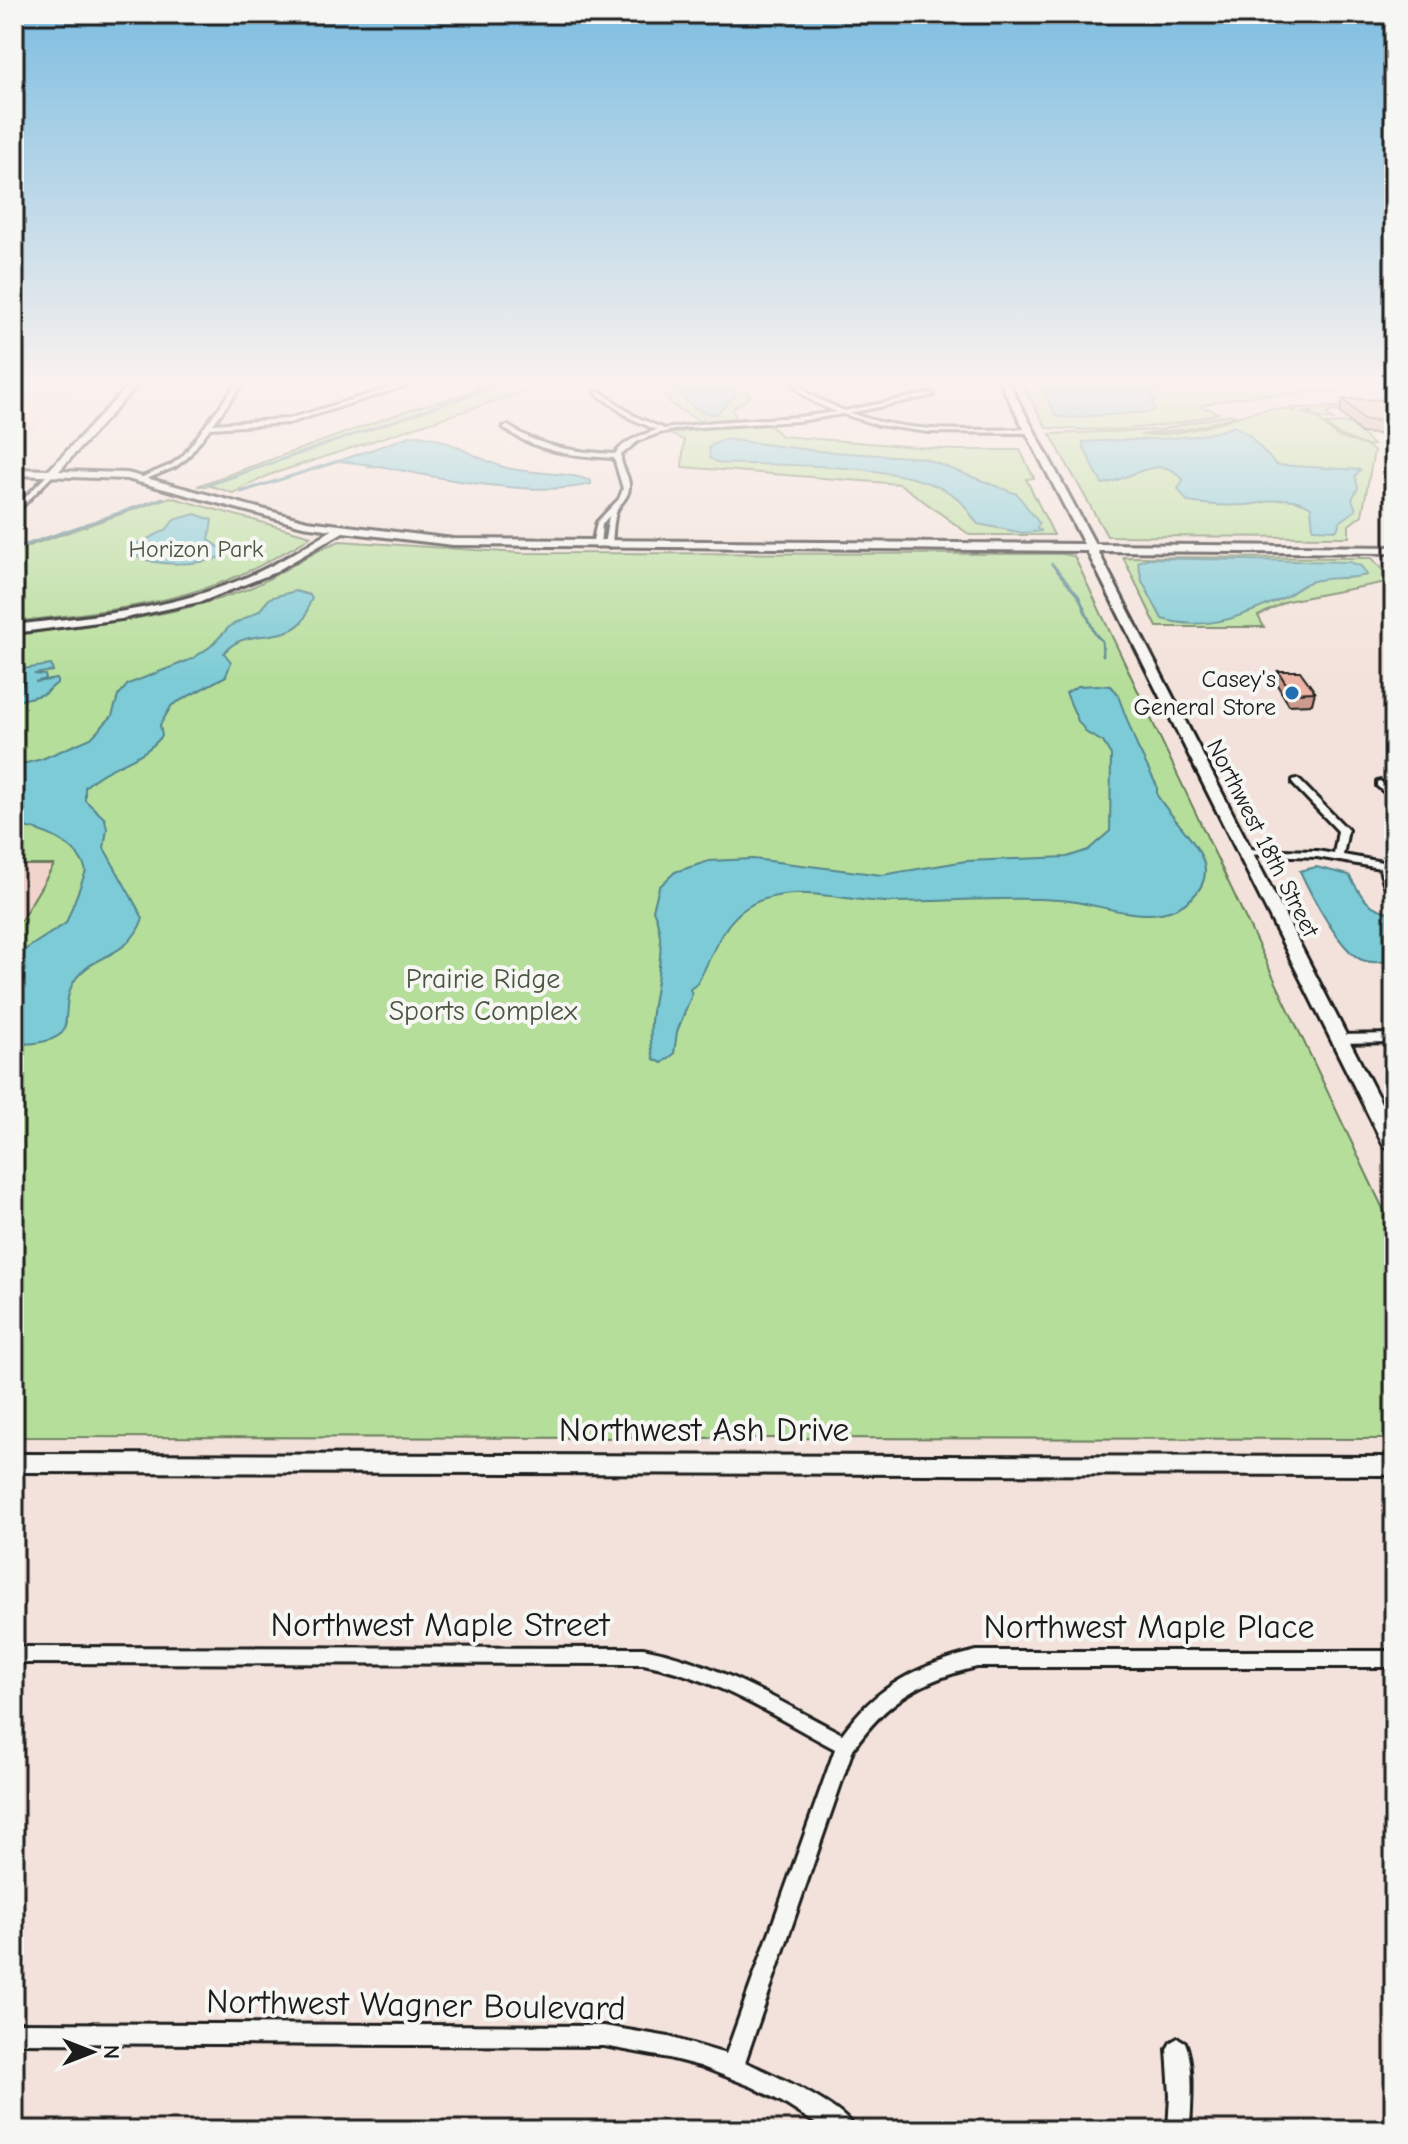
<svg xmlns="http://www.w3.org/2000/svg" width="1408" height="2144" font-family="'Comic Neue',sans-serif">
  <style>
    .built { fill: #f1d4cb }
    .green { fill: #b5de9a; stroke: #687d5b; stroke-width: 2 }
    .water { fill: #7bcbd6; stroke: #55858c; stroke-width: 2 }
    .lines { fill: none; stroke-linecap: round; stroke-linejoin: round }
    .stream { stroke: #55858c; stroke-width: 3 }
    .street-casing { stroke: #1c1c1c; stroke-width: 6 }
    .secondary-casing { stroke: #1c1c1c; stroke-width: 6 }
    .street { fill: #f6f6f2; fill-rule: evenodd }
    .secondary { fill: #f6f6f2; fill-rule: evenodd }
    .wall { fill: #cc9b8e; stroke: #1c1c1c; stroke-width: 2 }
    .building { fill: #edb4a5; stroke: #1c1c1c; stroke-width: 2 }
    .poi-dot { fill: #1f6fb2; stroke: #f6f6f2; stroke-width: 3 }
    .labels { text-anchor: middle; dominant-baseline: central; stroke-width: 8; stroke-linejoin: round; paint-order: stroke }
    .far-park-label { font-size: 24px; fill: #4a5642; stroke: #f6f6f2 }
    .far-poi-label { font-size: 24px; fill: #1c1c1c; stroke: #f6f6f2; text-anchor: end }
    .far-street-label { font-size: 24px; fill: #1c1c1c; stroke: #f6f6f2 }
    .park-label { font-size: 28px; fill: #4a5642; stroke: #f6f6f2 }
    .near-street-label { font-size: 34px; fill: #1c1c1c; stroke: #f6f6f2 }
  </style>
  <rect width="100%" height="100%" fill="#f3e2db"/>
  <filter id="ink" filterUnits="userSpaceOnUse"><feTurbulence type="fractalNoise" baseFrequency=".0125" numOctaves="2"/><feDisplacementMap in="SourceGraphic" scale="16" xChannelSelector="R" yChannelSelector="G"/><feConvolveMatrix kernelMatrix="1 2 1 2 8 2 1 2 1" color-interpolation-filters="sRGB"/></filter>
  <g filter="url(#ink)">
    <path class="built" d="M14,382H83L14,450Z
      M14,865H54L14,932Z"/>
    <path class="green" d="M487,382H553L269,475L233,493L211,486H197L412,409L482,389L475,387Z
      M651,382H742L750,397L732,409L737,420L699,422C691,414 684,413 675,407C665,399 664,388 651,382Z
      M1020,382H1379C1320,400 1262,387 1201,406L1219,413C1163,430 1106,432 1047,428Z
      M1346,407L1364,413L1332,411L1327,414L1333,420L1322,419L1310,414L1314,411L1303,413L1317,418L1338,437L1367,446L1337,434L1326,424L1350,423L1373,445L1367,446L1374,451L1362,515L1349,525V537L1107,536L1050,434L1159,430L1230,414L1236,416L1193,428L1140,435C1161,436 1184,432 1204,427C1233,420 1267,401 1296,412L1291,408Z
      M770,425L781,436L955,450H1020L1034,478L1026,479L1054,535H970L900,484L682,467L684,440L669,434L709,428Z
      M170,497L311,536C300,545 286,551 274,558C194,604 104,611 14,622V551Z
      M340,541L520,553L1062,554L1074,556L1394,1232V1439L14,1437V932L54,865H14V635C91,625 169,618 242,591C277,579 306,553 340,541Z
      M1123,557L1372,558L1392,581L1287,601L1258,616L1264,627H1157Z"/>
    <path class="water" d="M665,382H729L735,396L716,414C690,415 685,392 665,382Z
      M1039,382H1177L1181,383L1151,394L1152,398L1157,401L1153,403L1155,409L1150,412L1067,418L1056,416Z
      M1234,426L1248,434L1276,465L1360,470L1355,476L1358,488L1352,499L1356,510L1340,522L1337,530L1313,529L1311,507C1286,492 1271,503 1245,505C1225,506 1206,505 1188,502L1178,489L1183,480C1162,450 1126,482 1102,484L1083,446V442C1126,438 1196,443 1234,426Z
      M413,435C445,435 473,458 503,467C530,475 568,471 591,481V484C536,498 436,478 380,466L367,467L372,465L339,461Z
      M724,439L818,451L923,458L1017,494L1039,523L1037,529L1042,531L1023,533L978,524C972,518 969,510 964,505C929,460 774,466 719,463L710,458L709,447Z
      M195,514L212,520L209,540L222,549L221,557C198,565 158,567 136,556L133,546L166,530L174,520Z
      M1149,558L1350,562L1361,566L1367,575C1348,580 1329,576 1310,582C1300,586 1293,593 1283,598C1244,616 1205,632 1162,619L1142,581L1138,562Z
      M295,591L310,595L312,599C306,607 309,614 302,622C281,644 243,627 224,653L231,662L226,676L172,705L160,725L162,736C141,762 108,764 85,787V800L105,819L107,829L104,848L143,918C129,959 93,953 75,980C62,999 70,1024 62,1033C51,1043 27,1045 14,1043V962L26,949L66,923L86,871C78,842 41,829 14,825V766L42,759L91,738L112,716L118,696L128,684L192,659L211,646L230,626L259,611L270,598Z
      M20,665L22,669L51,665L53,671L34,674L45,675L46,679L35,682L57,679V683L44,694L14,702V687L23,684L22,681L14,682V666Z
      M1098,685L1111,686L1117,693L1137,746L1157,786V795C1169,816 1206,849 1205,871C1205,893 1181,910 1161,913C1126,918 1093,902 1059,900C1002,896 945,902 889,902C844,902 787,880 746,908C721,924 711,959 697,984L690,989L692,994L677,1032L674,1054L662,1063L654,1059C640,1009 675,957 653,910L659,887L675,872L709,861L753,859L882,875L966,861L1067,857L1088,850L1110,831L1111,755L1103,742L1087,733L1078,721L1066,693L1078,686Z
      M1316,867L1349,875C1363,898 1365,908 1394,913V960C1384,962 1372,964 1362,960C1340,951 1310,893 1300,871Z"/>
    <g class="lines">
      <path class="stream" d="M208,485L507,382
        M241,492L339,461
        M14,549L163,498
        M1052,564L1079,597L1095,634L1102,641L1103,655"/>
      <defs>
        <path id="street" d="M238,382H244L213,424L288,419L410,382H418L289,423L210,428L187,458L175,467L144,480H140V478L171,465L183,456Z
          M793,382H799L804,390L812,396L844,411L931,393L934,395L850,413C906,434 971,430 1030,429L1033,431L1030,433L928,432L878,425L843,414L798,421L684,428L659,433L638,441L621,455C620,467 629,474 629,485C630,498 618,504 616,513C613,523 613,535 612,545L608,547L604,545L609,516L602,524L600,545L596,547L592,545L597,522L619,499L623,489L614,458C575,456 534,452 503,427L508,426C541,448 576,452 615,454C625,440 641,435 657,430L630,418L597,394V392H601L634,416L664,429L714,422L798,417L837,412C819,405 803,399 793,382Z
          M51,471L56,472L14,515V509Z
          M1296,779L1299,780L1348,830L1343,855L1394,864V870L1390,869L1394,880V893C1385,890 1381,876 1380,868L1317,857L1239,854V850L1243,849L1317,851L1334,854L1338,831L1293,784V780Z
          M1380,781L1394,792V800L1377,786V782Z
          M1394,1034V1042L1338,1043L1332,1039L1338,1035Z
          M14,1647L643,1648C716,1662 777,1700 842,1734C877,1685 919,1665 977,1651H1394V1667H977C921,1680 886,1701 853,1749L745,2062C770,2073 845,2106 855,2130H826L782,2102L753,2087L700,2066L669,2058L604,2046L14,2043V2023L604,2026L669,2037L726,2054L835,1749C771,1715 715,1677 643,1664L14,1663Z
          M1178,2038L1185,2042C1195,2066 1191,2104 1190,2130H1168L1170,2095L1167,2049L1171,2042Z"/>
        <path id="secondary" d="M132,382H140L59,471L127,473L307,521L453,539L1084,544L1000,382H1008L1095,544L1394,547V553L1098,551L1394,1128V1152L1384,1146L1087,551L453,545L343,532L273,573L203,601L121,619L14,633V625C84,617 155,611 221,587C261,574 297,552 332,530L303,526L127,479L14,475V469L49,470Z
          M14,1454L1394,1457V1475L14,1472Z"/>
      </defs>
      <use href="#street" class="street-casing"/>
      <use href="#secondary" class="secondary-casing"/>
      <use href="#street" class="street"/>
      <use href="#secondary" class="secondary"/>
    </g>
    <path class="wall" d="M1343,399L1394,401V435L1361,433L1340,413Z
      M1278,671L1315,692L1312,704L1289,705L1276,683Z"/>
    <path class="building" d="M1343,399L1390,400L1394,401V421L1364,420Z
      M1278,671H1300L1315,692L1292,693Z"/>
  </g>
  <linearGradient id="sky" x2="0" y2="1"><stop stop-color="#7cbde1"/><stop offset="0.56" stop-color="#faf2ef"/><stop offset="1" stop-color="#faf2ef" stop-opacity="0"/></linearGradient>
  <rect width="1408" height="682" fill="url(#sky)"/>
  <circle class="poi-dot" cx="1292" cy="693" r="8"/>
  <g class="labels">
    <g class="far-park-label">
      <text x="196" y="549">Horizon Park</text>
    </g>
    <g class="far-poi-label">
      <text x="1276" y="679">Casey's<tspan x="1276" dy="28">General Store</tspan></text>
    </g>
    <g class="far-street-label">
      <text transform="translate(1263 838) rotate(63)">Northwest 18th Street</text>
    </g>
    <g class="park-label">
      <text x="483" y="979">Prairie Ridge<tspan x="483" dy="32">Sports Complex</tspan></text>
    </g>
    <g class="near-street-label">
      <text x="704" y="1430">Northwest Ash Drive</text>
      <text x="440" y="1625">Northwest Maple Street</text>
      <text x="1149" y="1627">Northwest Maple Place</text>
      <text transform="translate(416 2005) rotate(1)">Northwest Wagner Boulevard</text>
    </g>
  </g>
  <rect width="1408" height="2144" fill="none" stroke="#f6f6f2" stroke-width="48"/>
  <rect x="24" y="24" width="1360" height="2096" fill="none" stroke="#1c1c1c" stroke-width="3" filter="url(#ink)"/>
  <g transform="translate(92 2052) rotate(90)" stroke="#f6f6f2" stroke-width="6" paint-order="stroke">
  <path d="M0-6L14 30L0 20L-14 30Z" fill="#1c1c1c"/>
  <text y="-12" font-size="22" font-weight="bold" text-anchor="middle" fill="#1c1c1c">N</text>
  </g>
</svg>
